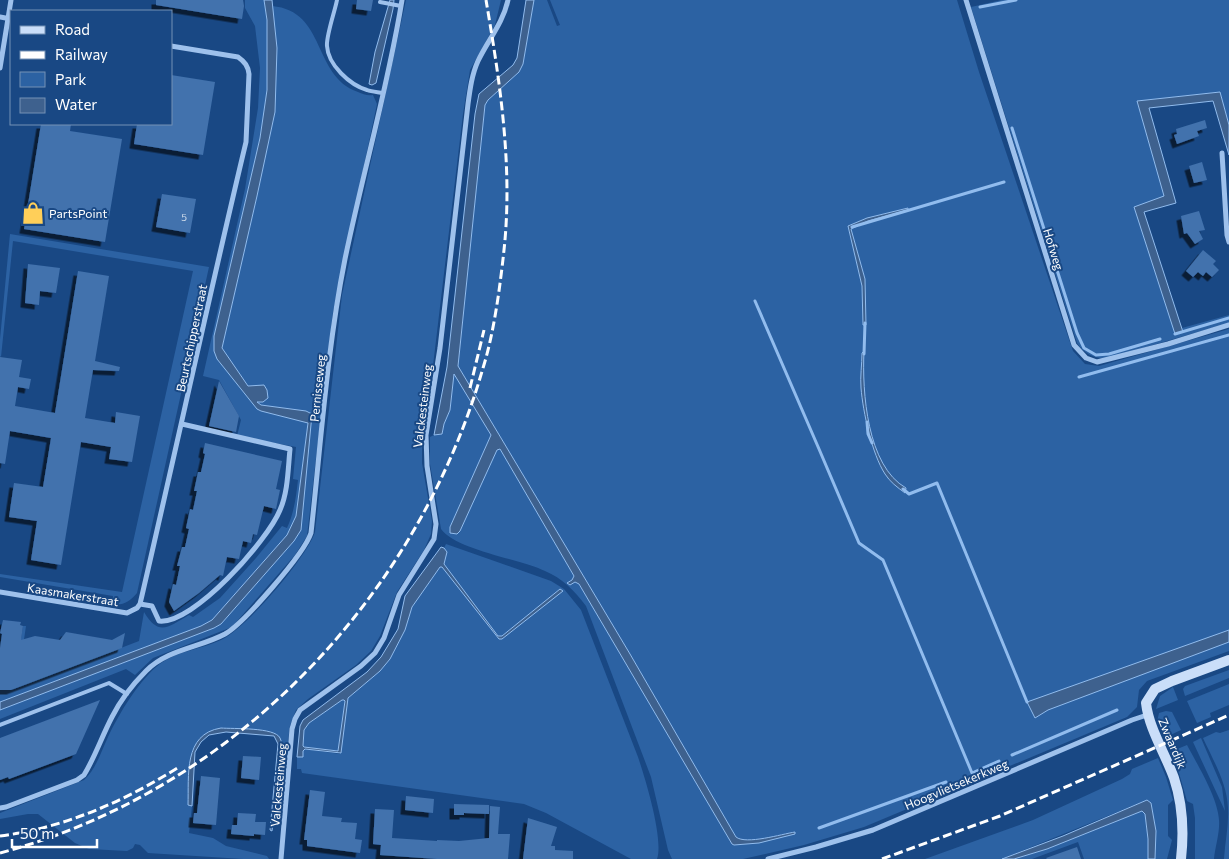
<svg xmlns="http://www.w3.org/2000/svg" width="1229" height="859" font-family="Commissioner,sans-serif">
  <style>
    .green { fill: #2c62a3; fill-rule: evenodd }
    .water { fill: #3e618e; stroke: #91bcee; fill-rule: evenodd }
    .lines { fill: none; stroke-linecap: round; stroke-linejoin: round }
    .stream { stroke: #91bcee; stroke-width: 3 }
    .building { fill: #4272ad; filter: url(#shadow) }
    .lane { stroke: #9ec1ec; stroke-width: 4 }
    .street { stroke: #9ec1ec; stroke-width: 5 }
    .secondary { stroke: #cadef9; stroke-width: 10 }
    .rail { stroke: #fff; stroke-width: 3; stroke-dasharray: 9 4; stroke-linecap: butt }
    .labels { text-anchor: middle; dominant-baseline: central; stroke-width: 4; stroke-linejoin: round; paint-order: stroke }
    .number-label { font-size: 10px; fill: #d0dcea }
    .poi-label { font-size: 12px; fill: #fff; stroke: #194884; text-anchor: start }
    .street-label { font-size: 12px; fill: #fff; stroke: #194884 }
  </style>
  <defs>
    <filter id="shadow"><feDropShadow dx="-4.5" dy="4.5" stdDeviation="0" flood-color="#0009"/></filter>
  </defs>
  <rect width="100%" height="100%" fill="#194884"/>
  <path class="green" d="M245,0H264L267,20V90L260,138L214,336V351L217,359L257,409L261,411L308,422L296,516L293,524L287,535L212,620L201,626L0,702V690H13L23,626H26L17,687L56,673L139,641L144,612C159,637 168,627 189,615L193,617L220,598L256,558L282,526L287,528C294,513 296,497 298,480L293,479L296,447L237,436L241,420L219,380L203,376L245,189L258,108L260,68L255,26L245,8Z
    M406,0H501L495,25L470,70L463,114L432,374L422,432V463L432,521L431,534L424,550L397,592L380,636L371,651L356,665L308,699L296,710L290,726L287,749L281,750V741L269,731L221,728L211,731L202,736L192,751L188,805L192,806L189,833L213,838L226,846L267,856L269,859H243L148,853L140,845L135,844L133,848L127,851L89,849L75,843L38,814H28L0,819V813L84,780C96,769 101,752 108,737C118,715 141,677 161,663C178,651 202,649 221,640C245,630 307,557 315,532L342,295Z
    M534,0H547L557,26L560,25L550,0H957L979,72L1073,351L1085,364L1099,366L1229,329V651L1147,681L1139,690L1137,707L1127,717L864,827L804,845L743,859H672L668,850L651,777L586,606C575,591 562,578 545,571C520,559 456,550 441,529L430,464V437L434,435L442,434L444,424L450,410L453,375L455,374L491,435L450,527V533L497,450L500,449L574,576L573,580L568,583L577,582L579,584L732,844L739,845L795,832C782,834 746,845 736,837L630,654L458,366L485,105L488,100L519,72L523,64ZM908,208L851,229L865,279L866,325H863L862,286L848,226L867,218Z
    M1002,0H1229V125L1220,92L1137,101L1165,197L1134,207L1183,332L1182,328L1229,315V323L1105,359C1093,357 1084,354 1077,343L971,7Z
    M272,6C327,11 312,76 358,92C363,94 367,96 373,95L377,104L333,312L307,536L295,555L232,627L153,658L135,675L126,669L0,719V710L214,628L221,624L294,541L312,414L306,411L261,405L256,402L258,385L248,386L222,348L257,196L275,112L277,48Z
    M10,234L209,267L137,593C129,602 123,606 112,604L113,596L0,577V574L122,592L193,271L13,241L1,357L0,356V339Z
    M446,544L551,581L564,589L581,610L638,757C645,778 664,839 657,859H631L546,813L524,804L302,773L301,769H297V757H303V751L305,749L340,754L348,698L380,671L390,659L405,630L412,607L440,567H442L499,639L562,591L560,589L502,636H498L444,564L446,554L444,548Z
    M1229,670V678L1185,696L1183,689L1185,686Z
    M1229,684V705L1210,713L1211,717L1197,723L1187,701Z
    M1173,687L1178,700L1156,709L1160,696Z
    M342,700H344L345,701L338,751L305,747L303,746L304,730L309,723Z
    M1166,711L1172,712L1181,730L1164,738L1157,722L1159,713Z
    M1229,730V859H1224C1225,842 1229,825 1228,808C1227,783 1213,760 1203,738L1216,732L1220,733Z
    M1201,738L1222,787L1225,811L1193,742Z
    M1187,745C1197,764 1218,798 1219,820C1220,833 1215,847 1214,859H1195V818L1193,804L1187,801L1177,766L1170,752Z
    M1158,758L1166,777L1173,800L1168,805V836L1172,840L1167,859H1155L1156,831L1151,803L1147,800L1002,859H925L1033,820L1122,779L1130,774L1132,769Z
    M1142,811L1145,813L1148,839V859H1084L1078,842L1032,859H1014L1047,849Z"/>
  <path class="water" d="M264,0H272L277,48L275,112L257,196L222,348L248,386L264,385L267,390L268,398L263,402H257L261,405L306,411L312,414L301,530L294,541L221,624L214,628L0,710V702L201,626L212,620L287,535L296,516L308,423L261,411L257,409L217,359L214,351V336L260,138L267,90V20Z
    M390,0H394L393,9L376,83L372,85L369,84L375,52Z
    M526,0H534L523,64L519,72L488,100L485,105L458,366L630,654L736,837C746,845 782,834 795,832V834L759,843L734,845L732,844L579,584L575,582L570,585L567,583L572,580L574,576L500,449L497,450L460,531L457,534L450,533V527L491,435L454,374L450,410L444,424L442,434L434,435L447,367L475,114L479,94L513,65L517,58Z
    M1220,92L1229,125V155L1213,101L1149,108L1176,203L1144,212L1183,332L1175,334L1134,207L1164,196L1137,101Z
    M908,208V210L868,221L851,229L865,279L866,325H863L862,286L848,226L867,218Z
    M864,351C862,392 867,466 906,488L905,493C897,487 890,482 885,474C872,454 863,412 861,388C860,377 862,364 862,353Z
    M441,547L444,548L447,552L444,564L498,636H502L560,589L563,591L502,639H499L442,567H440L412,607L405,630L390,659L380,671L348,698L341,753L305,749L303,751V757H297L300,726L303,720L367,672L381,657L398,629L405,596ZM342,700H344L345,701L338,751L304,747L303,746L304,730L309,723Z
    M1229,630V642L1048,710L1035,718L1027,702Z
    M221,728C233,729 275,727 280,738C282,741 281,746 281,750L272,831L270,830L278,744L274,736L226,732L209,735L201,742L195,752L192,806L188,805C189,776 183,734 221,728Z
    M1147,800L1151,803L1156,831L1155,859H1148V839L1145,814L1142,811L1047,849L1014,859H1002L1063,836Z"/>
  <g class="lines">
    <path class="stream" d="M980,7L1016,0
      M1012,128L1077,333L1084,348L1096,355L1109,354L1160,339
      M852,227L1004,182
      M755,301L819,449L859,543L883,560L972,773L999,761
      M1175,334L1229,318
      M864,354L865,323
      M1079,377L1229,335
      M867,422L868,434L872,443
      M903,489L909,494L937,483L1027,702
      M1012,755L1117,710
      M819,828L946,782"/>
  </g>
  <path class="building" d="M156,0H243L244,6L242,19L156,5Z
    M357,0H373L371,11L356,9Z
    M171,75L215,82L203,155L134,144L137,124H171Z
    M1205,120L1207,128L1197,131L1199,136L1177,144L1174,135L1177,134L1176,129Z
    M41,124H71L70,131L122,139L105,242L24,229Z
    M1202,162L1207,180L1194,183L1189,166Z
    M162,194L196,199L190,233L156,227Z
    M1199,211L1205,230L1199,231L1203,239L1195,244L1187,233L1184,234L1181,216Z
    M1203,250L1216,261L1213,264L1219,270L1212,277L1206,272L1203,276L1198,272L1193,277L1186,271Z
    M28,264L60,268L56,293L40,291L39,305L25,303Z
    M78,271L109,276L95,361L120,367L119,371L93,370L85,418L115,423L116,412L140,416L132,462L109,459L111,447L81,442L61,565L31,560L37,521L9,517L14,483L43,487L51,438L10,431L5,464L0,463V357L22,360L19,377L31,379L29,389L18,387L15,406L55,413Z
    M219,381L239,416L236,432L209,426Z
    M205,443L282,461L276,489L280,490L276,509L264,506L257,535L253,534L251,543L243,541L239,559L227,557L223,576L220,575L199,593L174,611L169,602L173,584L176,585L180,566H177L182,547H185L189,529L186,528L190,509L193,510L197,491H194L198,472H201L205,454L203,453Z
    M3,620L21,622L20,625L23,626L21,640L35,636L60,640L66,632L112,640L125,633L122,648L11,690H0V648L2,634L0,633Z
    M100,700L76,754L9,779L8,777L0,780V738Z
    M243,756L261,757L259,780L241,778Z
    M201,776L220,778L216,825L193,823L194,813H197Z
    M310,790L325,792L322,816L342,818L341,822L357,823L355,839L362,840L360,853L307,846V840H304Z
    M406,796L434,799L433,813L405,810Z
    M454,804L489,805V814L464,813V815H454Z
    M490,806L500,807L498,834H510L508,859H437L380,855L381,845L373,844L375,809L394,810L392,838L437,841V840L459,841L489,838Z
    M238,813L256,814L255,822H266L265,835L254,834V836L231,834L232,825H237Z
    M528,818L557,827L551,846H555V850L573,851V859H523Z
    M1077,847L1081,859H1047L1046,858Z"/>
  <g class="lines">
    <path class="lane" d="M337,0C335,11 326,36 327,46C328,65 350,85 367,90C372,92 378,92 383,93
      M380,2L401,6
      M0,725L109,683L127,694"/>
    <path class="street" d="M966,0L1074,345L1086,358L1097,362L1168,344L1229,325
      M0,17L11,19
      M0,68L11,0
      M1222,153L1227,235L1229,242
      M0,592L127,613L137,608L140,604C176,450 209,296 246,142L249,74C248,66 245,62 238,57L171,46
      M140,604L152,606L159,621C193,625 268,540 280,510C288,492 288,469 290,449L182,424
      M0,808L6,807L77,780L84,775C95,757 102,736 112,717C120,701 133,684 146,671C168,649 199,648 225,634C244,623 304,554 311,533C321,442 327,349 345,259C363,172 388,87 402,0
      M281,859L292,729L295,719L300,710L361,666L375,653L384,638L399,595L434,539L436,524L427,466L426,435L440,348L468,104C470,89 472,74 478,61C488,40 503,23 508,0
      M768,859L816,847L873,830L1132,720L1147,715"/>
    <path class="secondary" d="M1181,859C1184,832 1183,805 1174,778C1165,753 1149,729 1146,703L1155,689L1172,681L1229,660"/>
    <path class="rail" d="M470,388L484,330
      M0,836C64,828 125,801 179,767
      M0,853C233,791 417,599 483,368C494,333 500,287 504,250C513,167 500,82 486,0
      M882,859L1000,816L1229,715"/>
  </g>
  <defs>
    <symbol id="shop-bare" viewBox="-9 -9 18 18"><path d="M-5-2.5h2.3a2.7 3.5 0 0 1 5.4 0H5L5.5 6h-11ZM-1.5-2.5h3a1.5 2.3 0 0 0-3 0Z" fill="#ffcf59" stroke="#194884" stroke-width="2.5" paint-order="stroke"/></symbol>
  </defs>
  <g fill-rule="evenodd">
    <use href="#shop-bare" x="17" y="197" width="32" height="32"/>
  </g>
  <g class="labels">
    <g class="number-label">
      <text x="184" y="217">5</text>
    </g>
    <g class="poi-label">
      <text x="49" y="213">PartsPoint</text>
    </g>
    <g class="street-label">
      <text transform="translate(1054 249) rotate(73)">Hofweg</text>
      <text transform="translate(191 338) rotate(-78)">Beurtschipperstraat</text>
      <text transform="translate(317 388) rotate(-84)">Pernisseweg</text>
      <text transform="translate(422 406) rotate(-83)">Valckesteinweg</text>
      <text transform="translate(73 594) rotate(9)">Kaasmakerstraat</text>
      <text transform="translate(1173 743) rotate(67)">Zwaardijk</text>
      <text transform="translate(956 784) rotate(-23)">Hoogvlietsekerkweg</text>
      <text transform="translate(278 785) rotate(-85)">Valckesteinweg</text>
    </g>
  </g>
  <rect x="10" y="10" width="162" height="115" fill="#194884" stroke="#7591b5"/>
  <rect x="20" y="26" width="25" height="8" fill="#cadef9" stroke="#7591b5"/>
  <text x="55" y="35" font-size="15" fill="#ffffff">Road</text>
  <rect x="20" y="51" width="25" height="8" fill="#ffffff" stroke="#7591b5"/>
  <text x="55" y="60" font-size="15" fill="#ffffff">Railway</text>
  <rect x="20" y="72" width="25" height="15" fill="#2c62a3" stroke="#7591b5"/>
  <text x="55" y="85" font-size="15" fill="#ffffff">Park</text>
  <rect x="20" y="98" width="25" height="15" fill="#3e618e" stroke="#7591b5"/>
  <text x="55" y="110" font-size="15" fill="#ffffff">Water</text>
  <path d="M12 839v8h85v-8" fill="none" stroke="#ffffff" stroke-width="2.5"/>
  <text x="20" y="839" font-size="15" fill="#ffffff" stroke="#194884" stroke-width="4" paint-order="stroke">50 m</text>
</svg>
